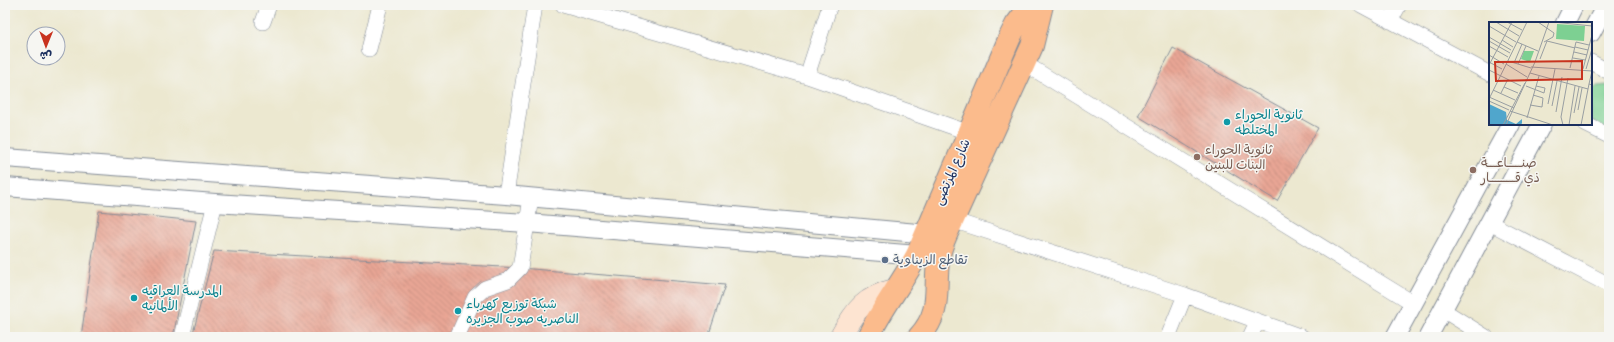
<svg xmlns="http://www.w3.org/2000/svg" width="1614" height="342" font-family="Pangolin,'Playpen Sans Arabic',sans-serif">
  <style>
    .green { fill: #7dd092; stroke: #4c8078 }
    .building { fill: url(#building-back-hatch) }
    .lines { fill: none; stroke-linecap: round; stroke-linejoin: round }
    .minor-casing { stroke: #848c97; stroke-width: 16 }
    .tertiary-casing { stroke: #848c97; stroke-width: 20 }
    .secondary-casing { stroke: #848c97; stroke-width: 22 }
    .primary-casing { stroke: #848c97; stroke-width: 24 }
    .minor { stroke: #fff; stroke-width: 15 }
    .tertiary { stroke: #fff; stroke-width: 18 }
    .secondary { stroke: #fde4d1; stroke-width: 21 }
    .primary { stroke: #fbbb8c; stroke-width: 22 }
    .culture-dot { fill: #0f9aa8; stroke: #f6f6f2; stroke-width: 1.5 }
    .education-dot { fill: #8d6e63; stroke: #f6f6f2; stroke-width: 1.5 }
    .service-dot { fill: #5c6f8a; stroke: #f6f6f2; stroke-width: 1.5 }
    .labels { text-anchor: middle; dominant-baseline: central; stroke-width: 3; stroke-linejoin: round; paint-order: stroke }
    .culture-label { font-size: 13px; fill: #0d838f; stroke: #f6f6f2; text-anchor: start }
    .education-label { font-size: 13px; fill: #785e54; stroke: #f6f6f2; text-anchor: start }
    .street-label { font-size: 13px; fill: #1b2f5e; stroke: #f6f6f2 }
    .service-label { font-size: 13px; fill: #4e5e75; stroke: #f6f6f2; text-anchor: start }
    .inset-road { fill: none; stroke: #989ea2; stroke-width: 1 }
    .view { fill: #c8321e; fill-opacity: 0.15; stroke: #c8321e; stroke-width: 2 }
    .inset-edge { fill: none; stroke: #1b2f5e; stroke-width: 2 }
  </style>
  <defs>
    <pattern id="building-back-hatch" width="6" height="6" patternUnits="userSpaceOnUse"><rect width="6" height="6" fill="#e9a694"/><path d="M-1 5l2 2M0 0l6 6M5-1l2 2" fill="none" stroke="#bc887c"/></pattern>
  </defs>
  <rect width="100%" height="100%" fill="#f6f6f2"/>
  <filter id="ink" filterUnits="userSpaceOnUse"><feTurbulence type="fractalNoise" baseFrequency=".025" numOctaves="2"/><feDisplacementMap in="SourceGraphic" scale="8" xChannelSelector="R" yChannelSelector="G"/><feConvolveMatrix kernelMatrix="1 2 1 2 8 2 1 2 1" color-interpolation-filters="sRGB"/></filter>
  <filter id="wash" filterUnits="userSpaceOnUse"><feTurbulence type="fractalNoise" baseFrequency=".012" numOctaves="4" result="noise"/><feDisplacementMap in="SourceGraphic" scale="16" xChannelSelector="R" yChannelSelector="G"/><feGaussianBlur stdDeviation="0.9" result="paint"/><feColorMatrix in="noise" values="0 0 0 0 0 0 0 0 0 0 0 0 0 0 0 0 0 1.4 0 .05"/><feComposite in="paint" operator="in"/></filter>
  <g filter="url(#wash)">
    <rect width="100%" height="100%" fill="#ece8d0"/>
    <path class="green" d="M1609,85V130L1591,121V88L1598,86Z"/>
    <g id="blocks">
      <path class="building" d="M1173,48L1318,128L1277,201L1138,116Z
        M99,211L196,221L173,337H81Z
        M214,251L520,268L725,285L708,337H192Z"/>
    </g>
  </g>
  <g filter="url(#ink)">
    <use href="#blocks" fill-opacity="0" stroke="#848c97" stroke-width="1"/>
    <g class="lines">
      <defs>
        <path id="minor" d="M563,5L807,76L970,133
          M1361,5L1490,74
          M1390,21L1399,5
          M263,22L269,5
          M369,49L380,5
          M1591,62L1609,72
          M1024,63L1413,303
          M807,76L830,5
          M1585,124L1609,136
          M506,195L535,5
          M952,220L1185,295L1302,337
          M1490,223L1609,285
          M1443,310L1486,337
          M182,337L215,203
          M457,337L475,297L485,288L508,280L520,268L531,198
          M1168,337L1185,295
          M1250,337L1257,322"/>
        <path id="tertiary" d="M1565,23L1574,5
          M1591,33L1606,5
          M5,158L506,195L939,235
          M5,187L215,203L527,223L930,256
          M1395,337L1511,124
          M1428,337L1542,124"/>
        <path id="secondary" d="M840,337C855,310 865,296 896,289"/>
        <path id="primary" d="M868,337C882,308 902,283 917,255L1010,37L1016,25L1031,5
          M919,337C944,310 933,287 939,256C940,249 943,242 946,235L1032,46L1042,5"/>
      </defs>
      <use href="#minor" class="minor-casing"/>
      <use href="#tertiary" class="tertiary-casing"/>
      <use href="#secondary" class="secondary-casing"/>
      <use href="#primary" class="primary-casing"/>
      <use href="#minor" class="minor"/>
      <use href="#tertiary" class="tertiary"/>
      <use href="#secondary" class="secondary"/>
      <use href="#primary" class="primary"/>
    </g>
  </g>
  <g class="culture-dot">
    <circle cx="1227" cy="122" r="4"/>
    <circle cx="134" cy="298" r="4"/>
    <circle cx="458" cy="311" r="4"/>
  </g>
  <g class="education-dot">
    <circle cx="1197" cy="157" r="4"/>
    <circle cx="1473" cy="170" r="4"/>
  </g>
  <circle class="service-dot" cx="885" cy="260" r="4"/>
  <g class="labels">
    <g class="culture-label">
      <text x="1235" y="115">ثانوية الحوراء<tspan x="1235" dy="15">المختلطه</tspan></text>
      <text x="142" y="291">المدرسة العراقيه<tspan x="142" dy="15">الألمانيه</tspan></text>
      <text x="466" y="304">شبكة توزيع كهرباء<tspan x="466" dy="15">الناصريه صوب الجزيره</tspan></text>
    </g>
    <g class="education-label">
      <text x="1205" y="150">ثانوية الحوراء<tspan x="1205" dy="15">البنات للبنين</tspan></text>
      <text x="1481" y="163">صنـــــاعـــة<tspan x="1481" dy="15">ذي قـــــــــار</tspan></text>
    </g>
    <g class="street-label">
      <text transform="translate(952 172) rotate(-66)">شارع المرتضى</text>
    </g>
    <g class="service-label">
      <text x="893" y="260">تقاطع الزيناوية</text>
    </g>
  </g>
  <g transform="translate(1489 22)">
    <rect width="103" height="103" fill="#ece8d0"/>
    <path d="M68,2L96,4L95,19L67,17Z" fill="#7dd092"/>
    <path d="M35,29H45L41,40L32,37Z" fill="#7dd092"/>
    <path d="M0,82L17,90L18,98L27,102L33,97V101L32,103H0Z" fill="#50a6cc"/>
    <path class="inset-road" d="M7,0L30,14M18,0L33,8M49,0L65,11L64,15L55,20M64,0L103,4M0,4L27,20M0,15L22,28M13,18L24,25M0,19L21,31M58,19L86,26M28,20L49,29M0,24L19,35M86,25L99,28M85,30L98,33M0,33L15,42M84,36L96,38M51,37L58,19M19,39L42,46M0,40L13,47M25,41L33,22M17,42L38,55M29,42L37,24M0,43L23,0M42,45L103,49M81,46L87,20L100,23M94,47L103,13M97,47L103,27M0,48L32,64M103,49L100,62L103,63M41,51L99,67M37,64L55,71L56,66L47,64M15,65L29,71M4,68L26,78M12,71L19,57M0,75L25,86M0,77L38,0M0,79L20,88M59,82L66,47M41,83L53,85L54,76L44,73M63,84L68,59M89,88L93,66M21,89L64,103M67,90L73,55M85,91L90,65M38,96L50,54M14,103L36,61M17,103L46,40L60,0M74,103L72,95L79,56M80,103L86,64M92,103L100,62"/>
    <path class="view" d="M93,39V57L7,59L6,40Z"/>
    <rect width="103" height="103" class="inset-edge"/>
  </g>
  <rect width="1614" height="342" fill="none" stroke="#f6f6f2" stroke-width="20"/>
  <g transform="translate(46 46) rotate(181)"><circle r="19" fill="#f6f6f2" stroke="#9ea6b7"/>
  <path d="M0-3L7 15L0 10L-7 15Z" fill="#c8321e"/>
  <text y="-6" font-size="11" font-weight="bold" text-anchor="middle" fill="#1b2f5e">ش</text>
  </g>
</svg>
